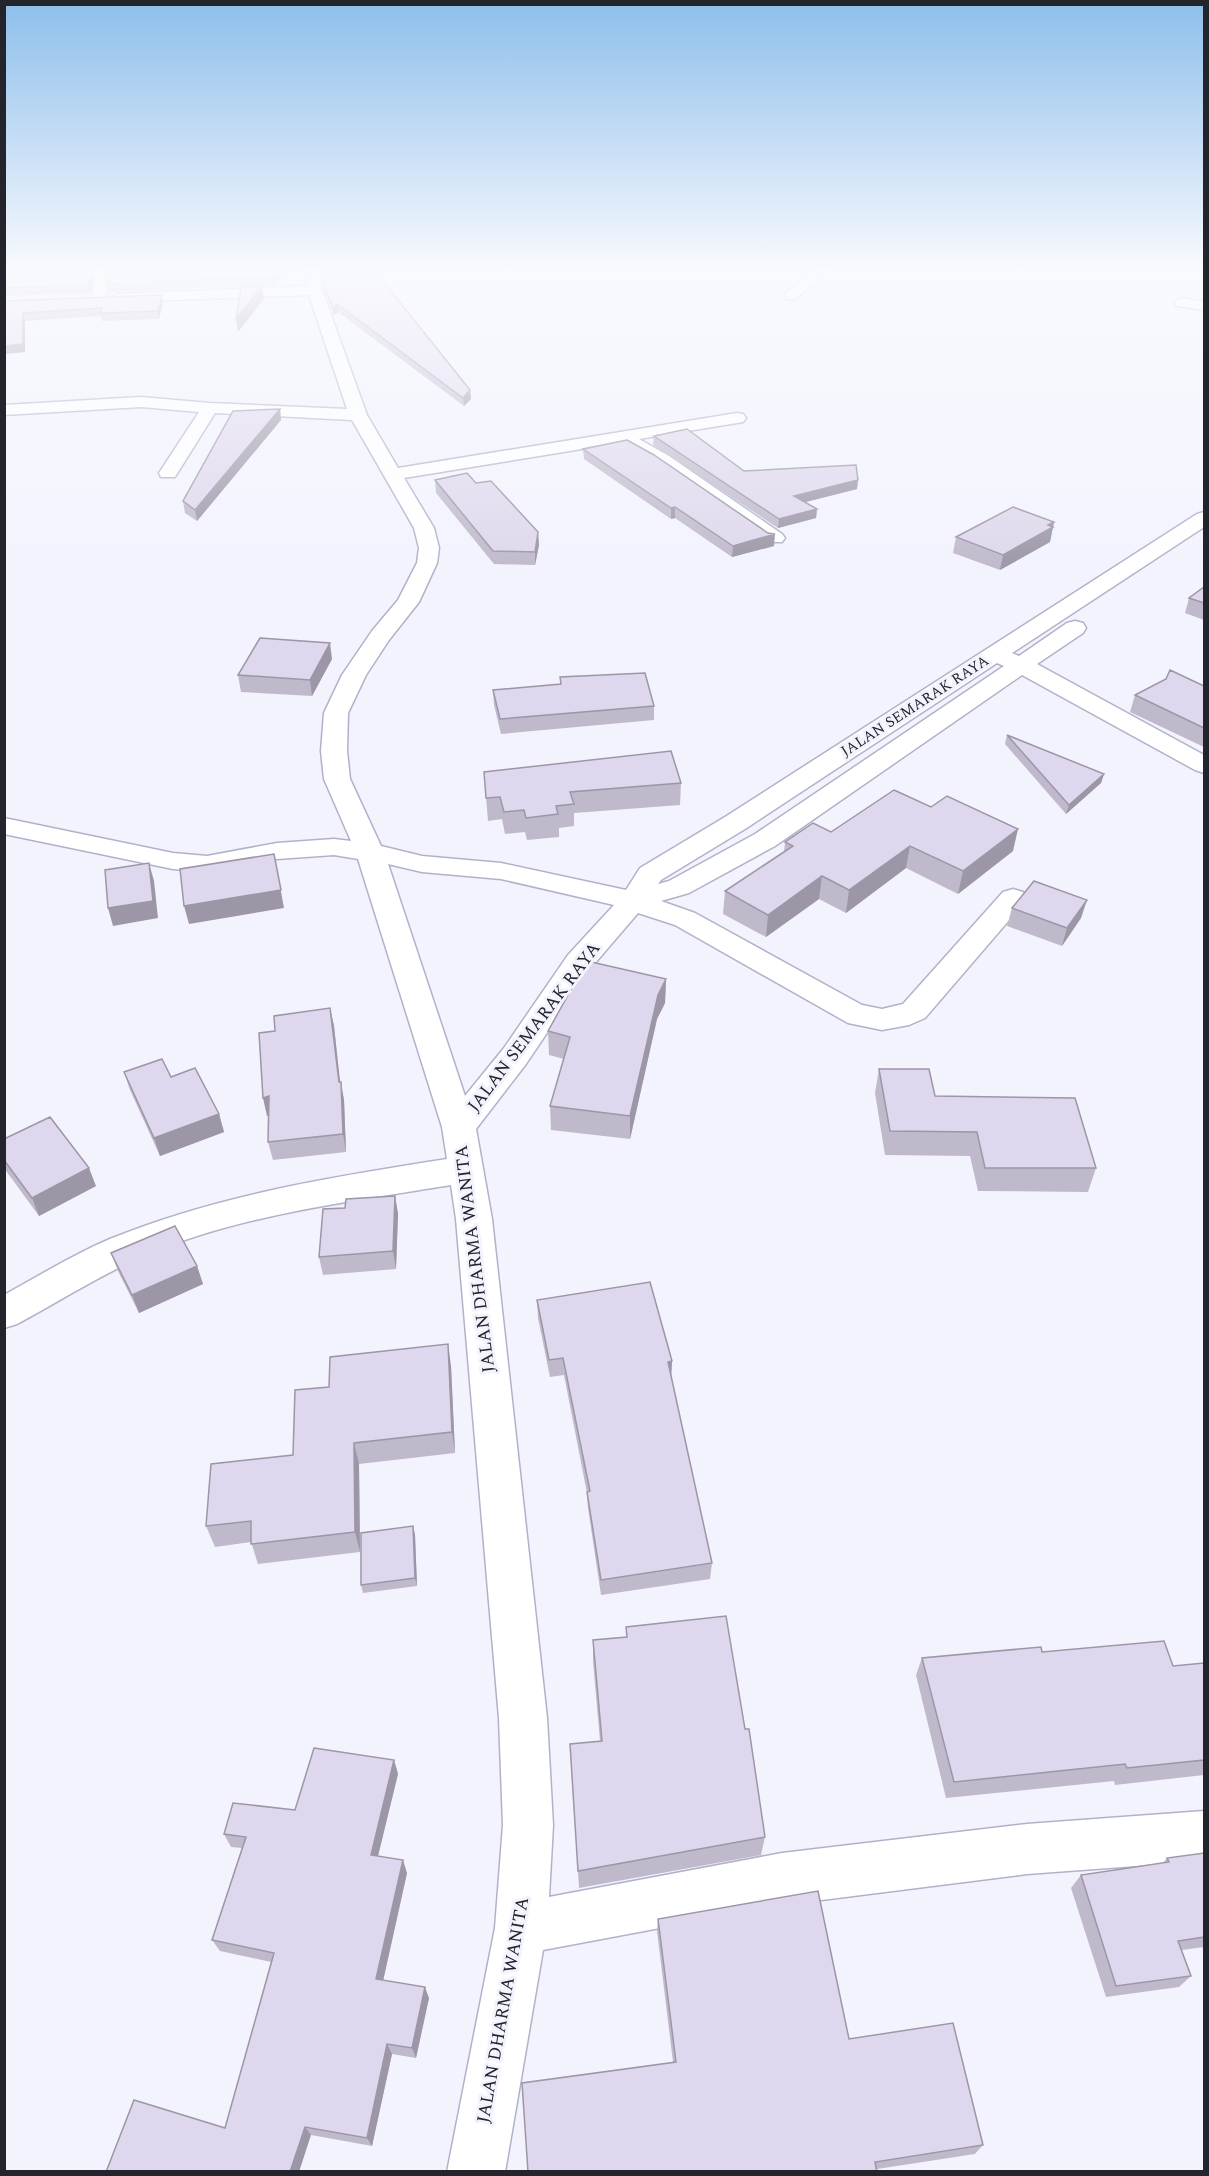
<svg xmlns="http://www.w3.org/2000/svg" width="1209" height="2176" font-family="Spectral,serif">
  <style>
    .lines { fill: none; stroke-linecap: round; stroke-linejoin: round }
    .street-casing { stroke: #b1b2c9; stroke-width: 3 }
    .street { fill: #fff; fill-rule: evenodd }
    .wall { fill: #c0b9cc }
    .shaded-wall { fill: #9c96a6 }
    .building { fill: #dfd7ed; stroke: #9c96a6; stroke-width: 1.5 }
    .labels { text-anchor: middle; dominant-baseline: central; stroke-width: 6; stroke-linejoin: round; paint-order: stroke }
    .far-street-label { font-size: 15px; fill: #24242d; stroke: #f2f3fd }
    .street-label { font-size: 18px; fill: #24242d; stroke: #f2f3fd }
  </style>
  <rect width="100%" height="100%" fill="#f2f3fd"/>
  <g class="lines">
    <defs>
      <path id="street" d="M96,270H110L106,299L99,303L92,299Z
        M307,270H321L322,290L367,415L398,468L737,413L743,414L746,418L743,422L639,439L669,456L782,534L785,538L782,542H768L655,464L619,443L404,478L434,528L439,548L437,563L419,602L389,640L366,675L348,713L347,751L350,779L381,846L422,856L501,863L626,890L640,868L725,817L1197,514L1204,512V527L1012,653L1019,656L1067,623L1075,621L1083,623L1086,628L1083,633L1037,664L1204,755V773L1195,770L1022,675L775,846L689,893L661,901L695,913L862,1005L882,1009L903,1004L1003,892L1013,889L1023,892L1027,898L1023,904L925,1018L909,1025L882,1030L848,1023L675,925L638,913L590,969L526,1064L476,1129L492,1219L547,1718L553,1825L549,1897L782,1853L1027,1824L1204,1811V1861L1027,1874L782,1905L543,1950L505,2172H447L495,1928L503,1825L499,1718L456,1219L451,1185C348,1202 228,1216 133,1261C94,1279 56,1303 17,1324L4,1328V1295C39,1276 74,1254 110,1239C218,1195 332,1177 447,1159L442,1127L358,859L334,855L277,859L207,872L173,869L4,834V818L173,853L207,856L277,843L334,839L351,841L324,779L321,751L324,713L342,675L372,631L398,600L417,563L419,548L414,528L352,420L215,413L175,477H161L159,473L199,412L141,407L4,415V405L141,397L210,403L347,409L309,295L117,302L110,298L117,294L307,286ZM997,663L1004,666L755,834L669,881L658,884L661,880L745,829ZM388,864L422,872L501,879L614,905L568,955L504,1048L465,1096Z
        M813,270H828L796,299H786L784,296L786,293Z
        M1182,298L1204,302V310L1177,306L1174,303L1177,300Z"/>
    </defs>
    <use href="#street" class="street-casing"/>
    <use href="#street" class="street"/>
  </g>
  <path class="wall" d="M4,270H96L90,293L4,296Z
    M287,270L275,285L110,292L108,284Z
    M322,270H414L411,272L377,274L470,390L471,399L464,406L338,312L334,316L324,290Z
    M4,301L163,303L159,319L102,321L101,316L25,321V352L4,354Z
    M280,409L281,420L197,521L185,513L183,501Z
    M654,436L744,471L858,480L857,489L805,502L817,509L816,518L778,528L653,445Z
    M583,449L774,546L732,557L675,518L671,519L584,459Z
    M435,480L476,483L538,532L539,545L535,565L494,564L436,493Z
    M1054,522L1050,542L1000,570L953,553L956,537Z
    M1204,587V620L1185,613L1189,598Z
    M332,659L312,696L241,692L238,675Z
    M560,677L654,706V720L501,734L494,705L493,690L560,684Z
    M1204,686V747L1130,712L1135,695Z
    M1007,735L1104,774L1101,783L1066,814L1005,744Z
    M484,772L681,783L680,805L574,813V826L559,828V837L527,840L525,832L505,834L502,819L488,821Z
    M831,832L1013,851L958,894L906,868L846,913L819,899L766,937L723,914L725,891L784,852L785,842Z
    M1012,908L1081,918L1062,946L1007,926Z
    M666,979L665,1003L657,1019L630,1139L551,1130L550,1106L564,1059L549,1055L548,1031Z
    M330,1008L334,1026L340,1082L344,1100L346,1152L273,1160L268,1142L269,1115L267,1116L275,1031Z
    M879,1069L935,1096L1096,1168L1088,1192L978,1191L970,1156L885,1155L875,1093Z
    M124,1072L171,1077L219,1114L224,1132L160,1156L130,1090Z
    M4,1139L96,1186L39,1216L4,1168Z
    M395,1196L398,1214L396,1269L323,1275L319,1257L345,1208Z
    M111,1253L197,1266L203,1284L139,1313L118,1271Z
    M537,1300L672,1361L671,1376L712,1563L710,1579L601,1595L588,1508L587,1493L564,1375L550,1377L538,1318Z
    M451,1366L455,1453L359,1464L360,1552L258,1564L251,1542L215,1547L206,1526L293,1455L329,1387Z
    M413,1526L415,1535L417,1586L363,1593L361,1585Z
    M626,1627L745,1729L765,1837L761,1855L579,1888L570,1744L600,1741L593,1661V1640L626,1637Z
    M1042,1652L1173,1666L1204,1663V1775L1115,1785L1114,1781L946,1798L916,1675L922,1658Z
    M394,1760L398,1774L378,1856L407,1873L383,1981L429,1998L416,2058L392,2054L372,2146L311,2135L225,2128L271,1962L220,1951L212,1940L242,1848L231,1847L224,1834L295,1810Z
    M1204,1853V1947L1182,1950L1191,1976L1179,1987L1106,1997L1071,1888L1081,1875L1163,1863L1167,1858Z
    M658,1919L849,2039L983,2145L975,2154L877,2169L673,2062L657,1931Z"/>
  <path class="shaded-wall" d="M92,270H96L90,293L88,285Z
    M280,270H287L275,285L274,277Z
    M262,286L264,299L238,332L236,319Z
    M162,295L163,303L159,319L158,311Z
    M337,304L338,312L334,316L333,308Z
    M23,313L25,321V352L4,354V346Z
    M470,390L471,399L464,406L463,398Z
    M280,409L281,420L197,521L195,510Z
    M858,480L857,489L794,505V496Z
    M675,507V518L671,519V508Z
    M817,509L816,518L778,528L779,519Z
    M1054,522L1050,542L1000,570L1003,555Z
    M538,532L539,545L535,565V552Z
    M775,534L774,546L732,557L733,546Z
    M330,643L332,659L312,696L310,680Z
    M1104,774L1101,783L1066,814L1069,805Z
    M1018,829L1013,851L958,894L963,871Z
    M910,846L906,868L846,913L849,890Z
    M274,854L284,908L189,924L184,906Z
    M149,863L154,881L158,918L113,926L108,908Z
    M822,876L819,899L766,937L768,915Z
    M1087,900L1081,918L1062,946L1067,928Z
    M666,979L665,1003L657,1019L630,1139V1116L658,995Z
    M330,1008L334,1026L341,1091V1082L344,1100L346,1152L343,1134L339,1082Z
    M269,1096L273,1114L267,1116L263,1098Z
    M219,1114L224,1132L160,1156L154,1138Z
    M89,1168L96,1186L39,1216L32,1198Z
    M395,1196L398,1214L396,1269L393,1251Z
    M197,1266L203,1284L139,1313L132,1295Z
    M448,1344L451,1366L455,1453L452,1432Z
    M672,1361L671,1379L668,1362Z
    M354,1443L359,1464L360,1552L355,1532Z
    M413,1526L415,1535L417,1586L415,1578Z
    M394,1760L398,1774L375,1868L371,1855Z
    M403,1860L407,1873L381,1990L376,1979Z
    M425,1987L429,1998L416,2058L412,2048Z
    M387,2044L392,2054L372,2146L367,2138Z
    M305,2127L311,2135L299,2172H290Z"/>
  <path class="building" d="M4,270H92L88,285L4,288Z
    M109,270H280L274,277L108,284Z
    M322,270H374L470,390L463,398L337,304L333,308L323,282Z
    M262,286L236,319L241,287Z
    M162,295L158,311L101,313L102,308L23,313V344L4,346V301Z
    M280,409L195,510L183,501L233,411Z
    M687,429L744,471L856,465L858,480L794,496L817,509L779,519L654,436Z
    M627,440L654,455L768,533L775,534L733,546L675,507L671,508L583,449Z
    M467,473L476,483L491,481L538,532L535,552L493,551L435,480Z
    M1013,507L1054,522L1048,525L1053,527L1003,555L956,537Z
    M1204,587V603L1189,598Z
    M260,638L330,643L310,680L238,675Z
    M1170,670L1204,686V728L1135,695L1166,679Z
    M645,673L654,706L500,719L493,690L561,684L560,677Z
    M1007,735L1104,774L1069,805Z
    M671,751L681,783L570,792L574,804L556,806L558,814L526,818L524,810L504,812L500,797L486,798L484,772Z
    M894,790L931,807L947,796L1018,829L963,871L910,846L849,890L822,876L768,915L725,891L793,846L785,842L813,823L831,832Z
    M274,854L281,890L184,906L180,869Z
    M149,863L153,901L108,908L105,870Z
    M1034,881L1087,900L1067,928L1012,908Z
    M587,961L666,979L658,995L630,1116L550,1106L570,1037L548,1031Z
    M330,1008L339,1082H341L343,1134L268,1142L269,1096L263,1098L259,1033L275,1031L274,1016Z
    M162,1059L171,1077L195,1068L219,1114L154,1138L124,1072Z
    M879,1069H929L935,1096L1075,1098L1096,1168H985L977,1132L890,1131Z
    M50,1117L89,1168L32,1198L4,1160V1139Z
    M395,1196L393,1251L319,1257L323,1209L345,1208L346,1199Z
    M175,1226L197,1266L132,1295L111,1253Z
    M650,1282L672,1361L668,1362L712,1563L601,1580L587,1492L590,1491L563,1358L549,1360L537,1300Z
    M448,1344L452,1432L354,1443L355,1532L251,1544V1521L206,1526L211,1464L293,1455L295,1390L329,1387L330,1357Z
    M413,1526L415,1578L361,1585V1533Z
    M726,1616L745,1729H749L765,1837L578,1871L570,1744L602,1741L593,1640L627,1637L626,1627Z
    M1164,1641L1173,1666L1204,1663V1760L1127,1768L1125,1764L954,1782L922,1658L1041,1647L1042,1652Z
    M314,1748L394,1760L371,1855L403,1860L376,1979L425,1987L412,2048L387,2044L367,2138L305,2127L290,2172H106L134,2100L225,2128L274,1953L212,1940L246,1837L224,1834L233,1803L295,1810Z
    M1204,1853V1937L1178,1941L1191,1976L1116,1986L1081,1875L1169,1862L1167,1858Z
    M818,1891L849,2039L953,2023L983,2145L875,2162L877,2172H528L522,2083L676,2062L658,1919Z"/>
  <linearGradient id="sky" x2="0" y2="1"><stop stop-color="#8dbeeb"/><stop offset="0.47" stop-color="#f9fafe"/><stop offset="1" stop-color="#f9fafe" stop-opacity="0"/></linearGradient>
  <rect width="1209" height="574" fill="url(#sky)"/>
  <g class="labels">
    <g class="far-street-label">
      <text transform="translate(915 706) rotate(-33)">JALAN SEMARAK RAYA</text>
    </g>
    <g class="street-label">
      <text transform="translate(534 1027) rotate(-53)">JALAN SEMARAK RAYA</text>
      <text transform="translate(475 1259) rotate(-97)">JALAN DHARMA WANITA</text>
      <text transform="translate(503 2010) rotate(-80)">JALAN DHARMA WANITA</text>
    </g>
  </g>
  <rect width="1209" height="2176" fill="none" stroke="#24242d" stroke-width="12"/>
</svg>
